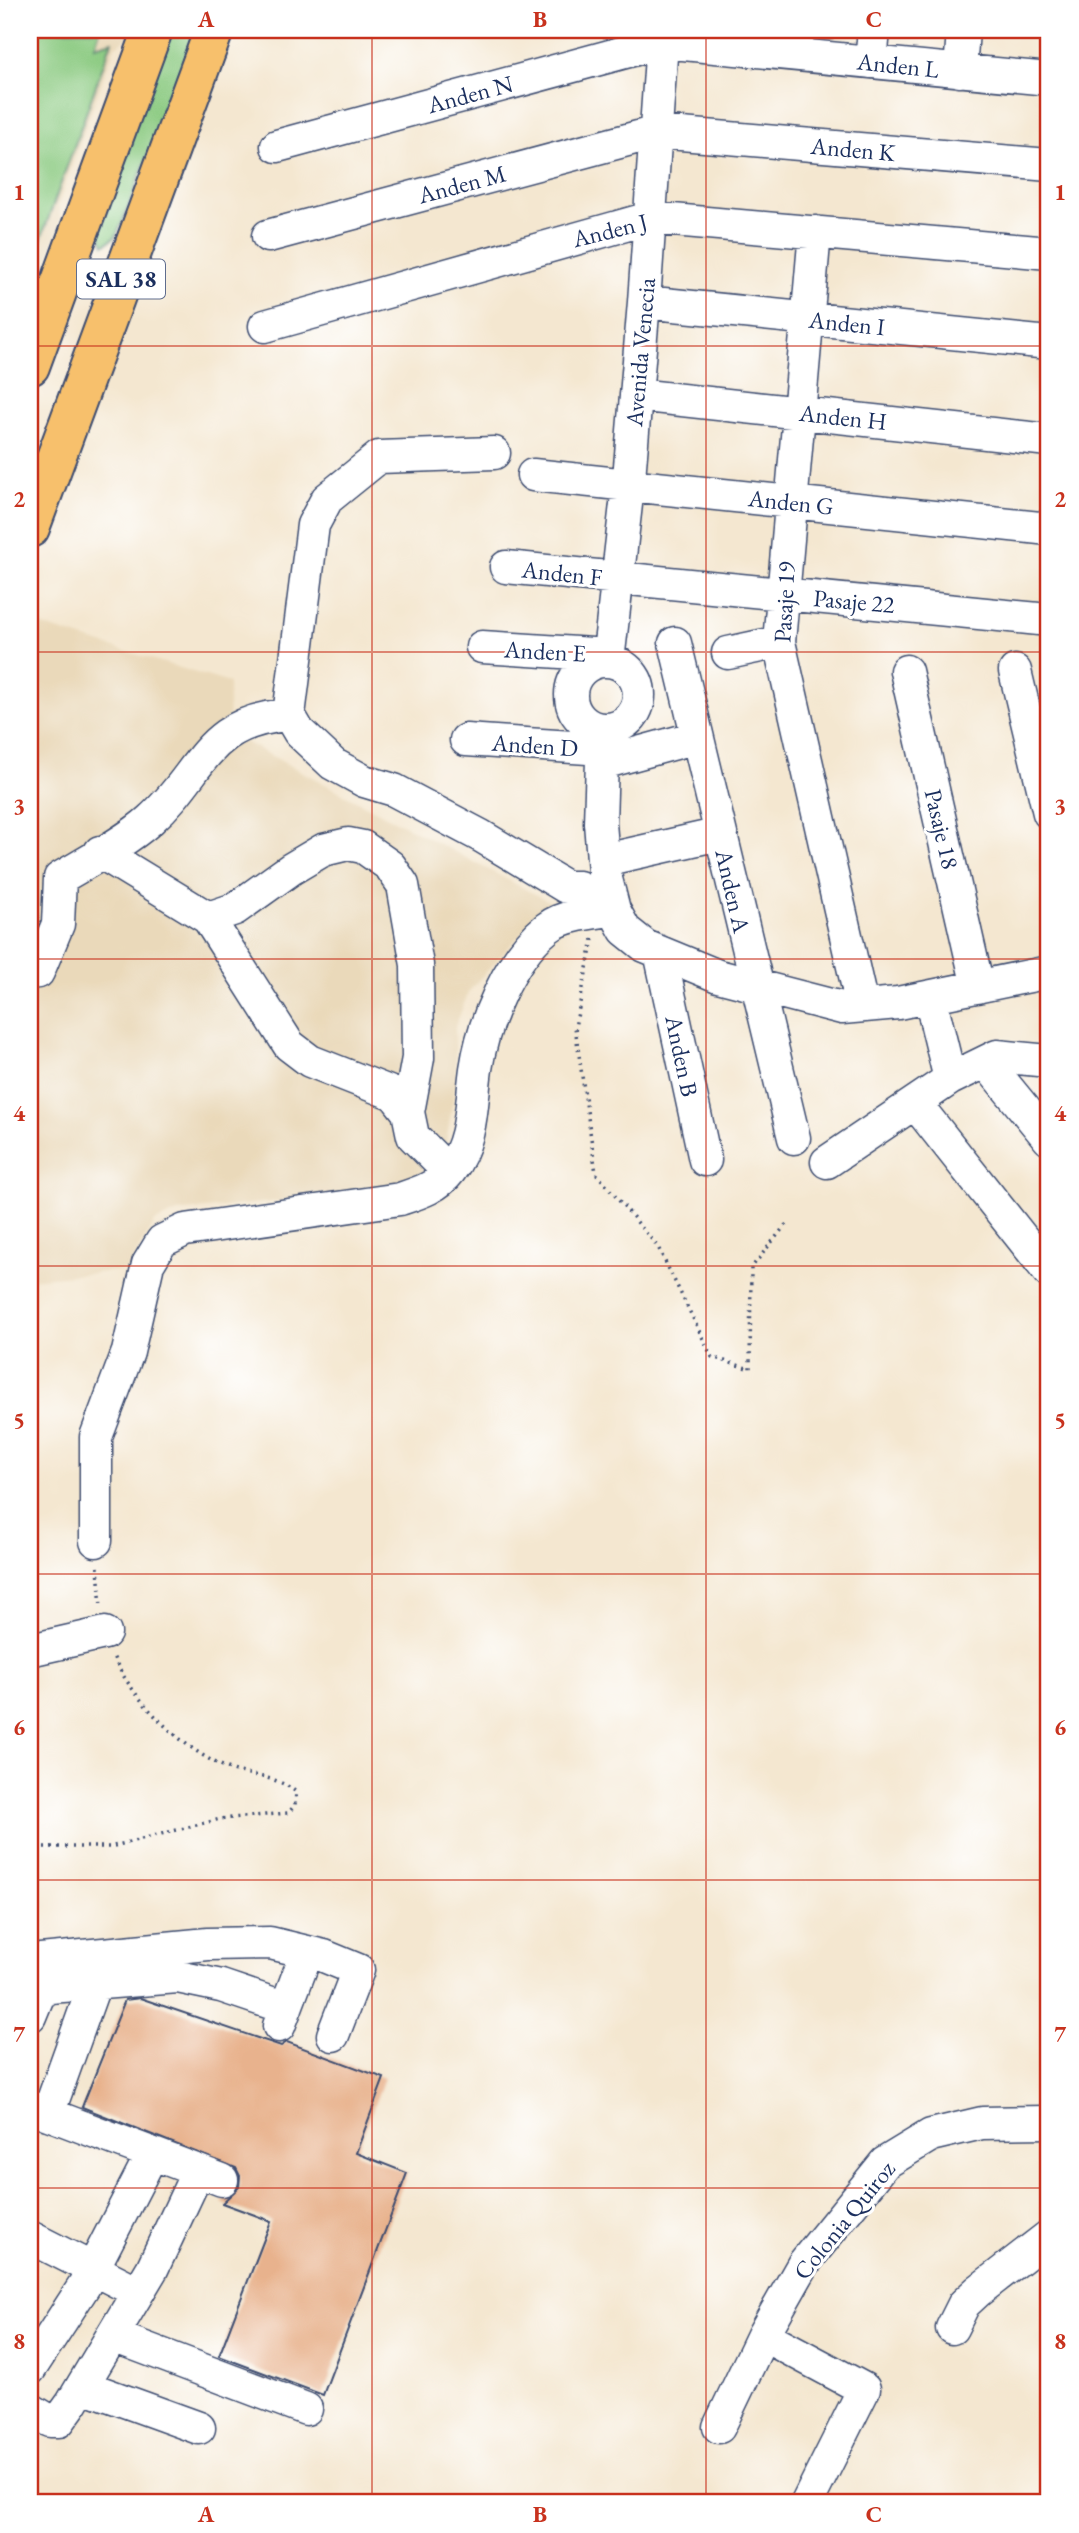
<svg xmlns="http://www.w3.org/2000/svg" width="1079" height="2533" font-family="'EB Garamond',serif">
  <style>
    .built { fill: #ead9ba }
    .green { fill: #8bca81; stroke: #537c70; stroke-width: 2 }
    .building { fill: #e8b28d }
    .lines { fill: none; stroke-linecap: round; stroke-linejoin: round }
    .minor-casing { stroke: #3c4b6f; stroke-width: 35 }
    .highway-casing { stroke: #3c4b6f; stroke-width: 42 }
    .path { stroke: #3c4b6f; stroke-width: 3.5; stroke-dasharray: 2 5; stroke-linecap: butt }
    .minor { stroke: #fff; stroke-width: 32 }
    .highway { stroke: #f7c06c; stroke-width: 38 }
    .grid { fill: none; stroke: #c8321e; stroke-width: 2; stroke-opacity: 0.55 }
    .labels { text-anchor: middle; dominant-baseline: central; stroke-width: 6; stroke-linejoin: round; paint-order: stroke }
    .shield { fill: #fff; stroke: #5f6d8e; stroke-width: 2 }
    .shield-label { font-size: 23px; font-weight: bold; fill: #1b2f5e }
    .street-label { font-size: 24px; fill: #1b2f5e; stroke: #fff }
    .neatline { fill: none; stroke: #c8321e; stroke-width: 2.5 }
    .grid-label { font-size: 23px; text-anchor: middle; font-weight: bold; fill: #c8321e }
  </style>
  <rect width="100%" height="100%" fill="#fff"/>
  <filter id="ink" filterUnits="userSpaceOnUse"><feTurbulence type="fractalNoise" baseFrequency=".0143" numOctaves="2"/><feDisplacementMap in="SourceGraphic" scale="14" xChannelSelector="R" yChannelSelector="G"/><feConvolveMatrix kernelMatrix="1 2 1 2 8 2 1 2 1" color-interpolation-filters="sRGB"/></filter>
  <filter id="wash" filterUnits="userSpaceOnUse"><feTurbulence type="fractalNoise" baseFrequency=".00686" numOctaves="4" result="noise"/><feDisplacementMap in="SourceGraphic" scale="28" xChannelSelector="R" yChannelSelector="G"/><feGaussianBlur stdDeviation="1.57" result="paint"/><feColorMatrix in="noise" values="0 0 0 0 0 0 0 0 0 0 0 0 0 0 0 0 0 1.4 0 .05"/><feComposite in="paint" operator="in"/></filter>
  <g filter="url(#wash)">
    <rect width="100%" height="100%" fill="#f4e7d0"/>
    <path class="built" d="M30,30H136L133,35L115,46L58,205L62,224L30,307Z
      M30,622L229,683L228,733L550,902L469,991L455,1027L456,1081L446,1144L423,1173L404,1188L178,1212L155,1222L127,1270L30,1279Z"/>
    <path class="green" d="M30,30H100L95,46L112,41L30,270Z
      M166,30H196L121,225L115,237L104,245L99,233Z"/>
    <g id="blocks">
      <path class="building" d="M140,1998L281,2046L287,2042L384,2078L356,2153L407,2173L323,2395L219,2356L271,2221L222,2203L239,2187L240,2176L236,2168L82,2107L125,2000Z"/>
    </g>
  </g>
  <g filter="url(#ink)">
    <use href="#blocks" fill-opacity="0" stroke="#3c4b6f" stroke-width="2"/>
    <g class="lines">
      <defs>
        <path id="minor" d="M871,62L874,30
          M960,71L963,30
          M277,146L662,42L1049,79
          M815,232L779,642L862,1006
          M268,236L657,132L1049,165
          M644,302L1049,343
          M265,326L650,218L1049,253
          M636,395L1049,440
          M494,453L379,457L327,499L313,525L289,715L299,732L333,764L364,781L394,790L481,836L566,887H579L589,892L598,912
          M533,475L1049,529
          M506,567L1049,620
          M675,643L794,1138
          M482,647L608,655
          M728,653L779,642
          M571 695a34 34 0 1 1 68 0a34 34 0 1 1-68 0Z
          M608,661L629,478L644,302L662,42
          M906,671L978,987
          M1015,671L1049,813
          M603,729L600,823L604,871L614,910L625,930L645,946L718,976L842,1008L898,1003L1049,972
          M466,740L603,749
          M602,763L697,737
          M100,852L208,918L289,1045L310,1061L394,1094L408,1112L413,1136L449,1172
          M604,860L720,834
          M208,918L235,909L291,869L323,850L348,844L363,847L390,866L403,885L417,965L418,1058L408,1112
          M660,952L705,1160
          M30,973L38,972L58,924L60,878C87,862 128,840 150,820C204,772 204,721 289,715
          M930,997L950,1079
          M986,1062L1049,1139
          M915,1103L1049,1272
          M827,1162L950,1079L997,1056L1049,1061
          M96,1541V1437L128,1352L148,1264L162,1241L185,1230L400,1199C418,1193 438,1187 450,1171C473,1141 471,1104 476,1069C483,1022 509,959 547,928C563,915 594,912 614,910
          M30,1650L105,1633
          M30,1961L208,1944L270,1943L324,1956L358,1970L333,2035
          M30,2016L39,1994L50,1987L178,1977L221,1986L286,2008
          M279,2026L307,1952
          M30,2107L222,2180
          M48,2114L95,1983
          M30,2237L138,2292
          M952,2328L964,2304L978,2291L1049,2236
          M763,2335L864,2389L807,2503
          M113,2336L306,2409
          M30,2369L84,2286L152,2154
          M83,2386L199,2428
          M30,2409L50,2421H59L72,2403L152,2269L198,2171
          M719,2427L763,2335L804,2263L885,2163L931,2135L982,2123L1049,2122"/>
        <path id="highway" d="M30,366L153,30
          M30,528L214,30"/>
      </defs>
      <use href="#minor" class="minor-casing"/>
      <use href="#highway" class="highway-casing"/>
      <path class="path" d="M593,939L575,1027L596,1173L658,1247L712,1357L750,1369L751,1268L788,1222
        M98,1567L101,1608
        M30,1847H110L220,1819L288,1813L295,1805L296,1792C278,1777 258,1777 236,1771C189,1757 132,1700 113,1656"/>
      <use href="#minor" class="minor"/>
      <use href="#highway" class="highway"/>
    </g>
  </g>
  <path class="grid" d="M372,30V2503M706,30V2503M30,346H1049M30,652H1049M30,959H1049M30,1266H1049M30,1574H1049M30,1880H1049M30,2188H1049"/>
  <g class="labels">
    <rect class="shield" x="77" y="259.5" width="88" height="39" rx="5"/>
    <g class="shield-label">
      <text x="121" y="279">SAL 38</text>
    </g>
    <g class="street-label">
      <text transform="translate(898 65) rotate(6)">Anden L</text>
      <text transform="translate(470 94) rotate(-15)">Anden N</text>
      <text transform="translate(853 149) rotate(5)">Anden K</text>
      <text transform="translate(462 184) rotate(-15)">Anden M</text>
      <text transform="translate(610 230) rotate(-14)">Anden J</text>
      <text transform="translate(847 323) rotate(6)">Anden I</text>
      <text transform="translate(640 352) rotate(-85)">Avenida Venecia</text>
      <text transform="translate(843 417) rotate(6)">Anden H</text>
      <text transform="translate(791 502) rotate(6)">Anden G</text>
      <text transform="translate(562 573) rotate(6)">Anden F</text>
      <text transform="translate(854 601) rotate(5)">Pasaje 22</text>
      <text transform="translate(784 602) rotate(-87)">Pasaje 19</text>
      <text transform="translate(545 651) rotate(3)">Anden E</text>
      <text transform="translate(535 745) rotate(4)">Anden D</text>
      <text transform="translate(942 829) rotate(77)">Pasaje 18</text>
      <text transform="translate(733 891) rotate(77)">Anden A</text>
      <text transform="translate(682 1056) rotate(78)">Anden B</text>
      <text transform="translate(844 2220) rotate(-51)">Colonia Quiroz</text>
    </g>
  </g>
  <rect width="1079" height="2533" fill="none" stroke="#fff" stroke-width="77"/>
  <rect x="38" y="38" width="1002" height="2456" class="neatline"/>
  <g class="grid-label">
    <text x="206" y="27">A</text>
    <text x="540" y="27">B</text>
    <text x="874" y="27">C</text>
    <text x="19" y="200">1</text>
    <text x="1060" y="200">1</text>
    <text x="19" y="507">2</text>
    <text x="1060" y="507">2</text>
    <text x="19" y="814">3</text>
    <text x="1060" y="814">3</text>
    <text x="19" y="1121">4</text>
    <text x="1060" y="1121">4</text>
    <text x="19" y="1428">5</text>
    <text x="1060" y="1428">5</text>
    <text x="19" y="1735">6</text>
    <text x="1060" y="1735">6</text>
    <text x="19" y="2042">7</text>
    <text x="1060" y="2042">7</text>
    <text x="19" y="2349">8</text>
    <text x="1060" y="2349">8</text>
    <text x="206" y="2522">A</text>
    <text x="540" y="2522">B</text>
    <text x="874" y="2522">C</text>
  </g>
</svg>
